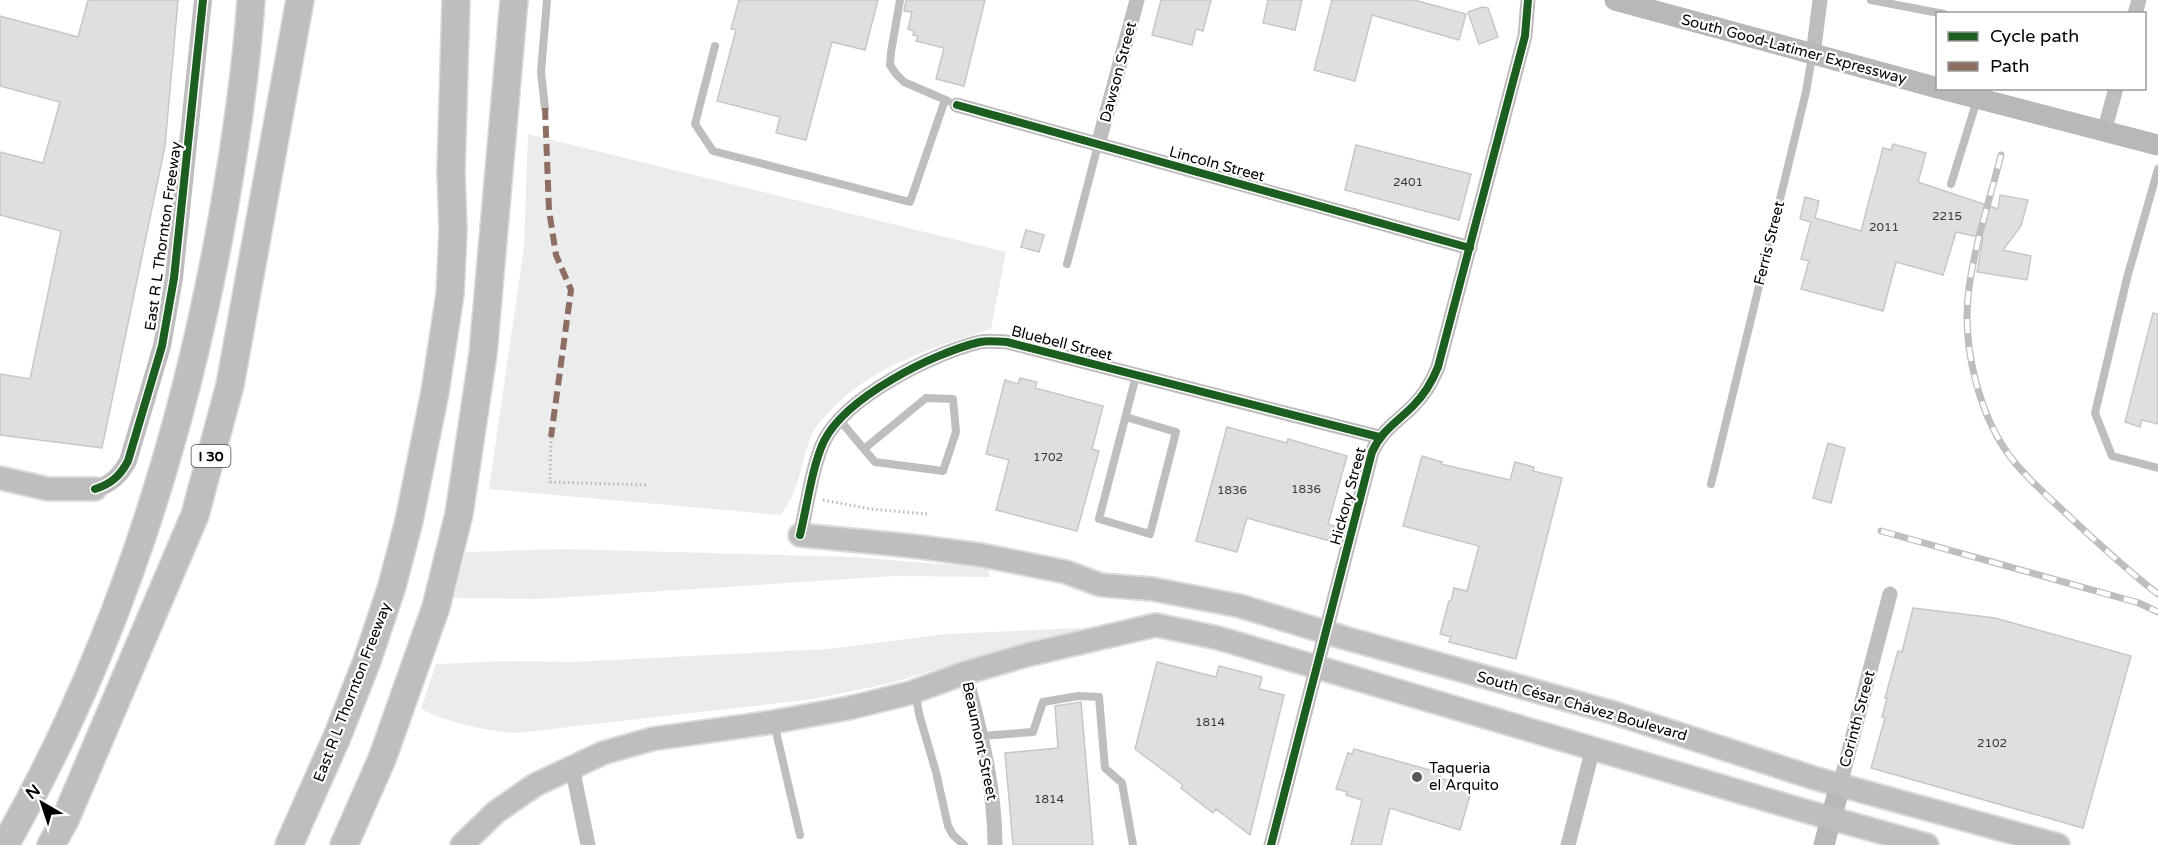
<svg xmlns="http://www.w3.org/2000/svg" width="2158" height="845" font-family="'Varela Round',sans-serif">
  <style>
    .green { fill: #ececec }
    .building { fill: #dfdfdf; stroke: #c7c7c7; stroke-width: 1.5 }
    .lines { fill: none; stroke-linecap: round; stroke-linejoin: round }
    .primary-casing { stroke: #dbdbdb; stroke-width: 26 }
    .motorway-casing { stroke: #dbdbdb; stroke-width: 30 }
    .path { stroke: #b9b9b9; stroke-width: 3; stroke-dasharray: 1.5 3; stroke-linecap: butt }
    .service { stroke: #bebebe; stroke-width: 8 }
    .minor { stroke: #bebebe; stroke-width: 15 }
    .tertiary { stroke: #bebebe; stroke-width: 18 }
    .secondary { stroke: #b8b8b8; stroke-width: 21 }
    .primary { stroke: #bebebe; stroke-width: 22 }
    .motorway { stroke: #bebebe; stroke-width: 27 }
    .rail-casing { stroke: #bebebe; stroke-width: 7 }
    .rail { stroke: #fff; stroke-width: 4.5; stroke-dasharray: 14; stroke-linecap: butt }
    .quiet { stroke: #8d6e63; stroke-width: 6; stroke-dasharray: 12 6; stroke-linecap: butt }
    .cycleway-casing { stroke: #fff; stroke-width: 11 }
    .cycleway { stroke: #1b5e20; stroke-width: 8 }
    .poi-dot { fill: #595959; stroke: #fff; stroke-width: 2 }
    .labels { text-anchor: middle; dominant-baseline: central; stroke-width: 4.5; stroke-linejoin: round; paint-order: stroke }
    .number-label { font-size: 12px; fill: #383838 }
    .shield { fill: #fff; stroke: #4c4c4c; stroke-width: 1.5 }
    .shield-label { font-size: 14px; font-weight: bold; fill: #000 }
    .street-label { font-size: 15px; fill: #000; stroke: #fff }
    .poi-label { font-size: 15px; fill: #000; stroke: #fff; text-anchor: start }
  </style>
  <rect width="100%" height="100%" fill="#fff"/>
  <path class="green" d="M528,134L1006,252L991,329C932,348 871,366 829,412C824,418 817,424 814,430C800,458 802,490 780,515L489,489L524,247Z
    M563,549L853,557L988,568L990,577L895,576L539,599L453,598L466,552Z
    M1080,628L1082,633L1013,646L891,683L814,699L516,733C481,730 453,724 421,709L436,664L512,661L573,662L828,649L947,634Z"/>
  <path class="building" d="M88,0H178L165,146L102,448L0,435V374L30,379L61,231L0,215V152L43,163L60,102L0,86V16L78,37Z
    M739,0H878L865,50L832,42L806,140L776,133L780,117L717,101L736,30L731,29Z
    M906,0H985L964,86L936,79L944,48L916,41L918,36L913,35L914,31L908,29L912,12L904,11Z
    M1161,0H1211L1203,31L1196,29L1192,45L1152,35Z
    M1268,0H1302L1295,30L1263,23Z
    M1332,0H1414L1466,14L1459,40L1372,15L1355,81L1314,70Z
    M1482,7L1488,8L1498,37L1479,44L1468,12Z
    M1893,144L1926,153L1918,182L1998,209L2000,195L2028,200L2021,226L2003,250L2031,256L2027,280L1977,272L1983,238L1956,232L1943,275L1896,262L1883,311L1801,289L1809,261L1801,259L1811,222L1800,219L1805,197L1819,201L1815,218L1861,231L1883,148L1891,150Z
    M1356,145L1471,174L1459,220L1345,190Z
    M1026,230L1044,235L1039,252L1021,247Z
    M2153,313L2158,314V424L2142,420L2140,427L2125,422Z
    M1020,378L1037,382L1035,388L1103,406L1092,449L1099,451L1077,531L996,510L1009,460L986,454L1005,380L1018,384Z
    M1227,427L1287,443L1288,439L1347,456L1328,524L1334,526L1330,541L1247,518L1237,552L1196,541Z
    M1828,443L1845,448L1831,503L1813,498Z
    M1422,456L1442,462L1441,464L1510,480L1515,462L1534,467L1533,471L1562,478L1516,659L1449,642L1451,637L1440,634L1449,601H1451L1454,588L1467,591L1479,546L1403,526Z
    M1913,608L1995,618L2131,656L2083,828L1871,768L1885,718L1882,717L1887,698H1885L1898,651L1902,652Z
    M1157,662L1216,677L1219,666L1262,677L1259,689L1284,695L1250,835L1216,809L1213,813L1181,788L1183,785L1135,749Z
    M1081,702L1093,845H1013L1005,753L1058,748L1055,706Z
    M1354,749L1441,773L1440,778L1472,788L1460,830L1390,808L1381,845H1351L1362,800L1346,795L1347,792L1336,789L1348,753L1352,754Z"/>
  <g class="lines">
    <defs>
      <path id="primary" d="M0,478L48,489H95
        M800,535L912,546L981,555L1066,572L1101,585L1152,589L1240,606L1345,638L1611,712L1814,778L2058,845
        M462,845L496,812L535,785L603,753L652,739L773,722L849,708L910,693L965,673L1027,655L1156,625L1218,638L1805,811L1927,845"/>
      <path id="motorway" d="M5,845C115,652 183,438 222,220C235,147 246,74 251,0
        M51,845L65,820L195,515L230,385L300,0
        M289,845L337,737L367,661L392,586L409,521L435,392L450,294L453,231L451,171L456,0
        M344,845L382,759L436,607L459,514L483,354L514,0"/>
    </defs>
    <use href="#primary" class="primary-casing"/>
    <use href="#motorway" class="motorway-casing"/>
    <path class="path" d="M551,437L550,482L647,485
      M823,500L871,509L927,514"/>
    <path class="service" d="M900,0L891,52L890,65L896,74L904,82L948,101
      M1871,0L1944,14
      M715,46L695,124L713,151L910,202L945,100
      M545,108L541,72L547,0
      M2158,169L2127,278L2095,413L2112,456L2158,468
      M1951,184L1977,100
      M1067,264L1098,145
      M1126,417L1176,432L1150,534L1099,519L1136,376
      M840,420C851,434 863,448 875,462L943,471L956,432L953,399L926,398L864,449
      M1711,484L1806,92L1812,56
      M916,695L919,714L936,772L948,826L953,835L964,845
      M774,723L800,835
      M981,736L1033,732L1043,702L1078,696L1099,697L1105,768L1122,783L1133,845"/>
    <path class="minor" d="M2135,14L2139,0
      M1813,55L1820,0
      M957,105L1470,248
      M2104,132L2116,88
      M1098,145L1137,0
      M800,535C807,507 812,466 824,441C846,397 933,353 980,342C988,340 999,342 1007,342L1379,437
      M965,673C980,730 995,786 995,845
      M572,767L588,845
      M1840,785L1890,594
      M1271,845L1372,452C1382,430 1396,423 1413,406C1424,395 1432,382 1438,367L1525,36L1528,0
      M1568,845L1593,748"/>
    <path class="tertiary" d="M95,489C111,484 120,476 128,461L162,346L174,278L203,0"/>
    <path class="secondary" d="M1615,0L1938,88
      M1938,88L2158,145
      M1824,845L1840,785"/>
    <use href="#primary" class="primary"/>
    <use href="#motorway" class="motorway"/>
    <defs>
      <path id="rail" d="M2001,155C1990,199 1975,243 1969,288C1961,345 1979,420 2016,464C2033,484 2053,501 2072,519C2100,545 2128,571 2158,594
        M1881,531L2139,603L2158,612"/>
    </defs>
    <use href="#rail" class="rail-casing"/>
    <use href="#rail" class="rail"/>
    <path class="quiet" d="M545,108L549,210L556,255L571,290L551,437"/>
    <defs>
      <path id="cycleway" d="M957,105L1470,248
        M95,489C111,484 120,476 128,461L162,346L174,278L203,0
        M800,535C807,507 812,466 824,441C846,397 933,353 980,342C988,340 999,342 1007,342L1379,437
        M1271,845L1372,452C1382,430 1396,423 1413,406C1424,395 1432,382 1438,367L1525,36L1528,0"/>
    </defs>
    <use href="#cycleway" class="cycleway-casing"/>
    <use href="#cycleway" class="cycleway"/>
  </g>
  <circle class="poi-dot" cx="1417" cy="777" r="6"/>
  <g class="labels">
    <g class="number-label">
      <text x="1408" y="182">2401</text>
      <text x="1947" y="216">2215</text>
      <text x="1884" y="227">2011</text>
      <text x="1048" y="457">1702</text>
      <text x="1306" y="489">1836</text>
      <text x="1232" y="490">1836</text>
      <text x="1210" y="722">1814</text>
      <text x="1992" y="743">2102</text>
      <text x="1049" y="799">1814</text>
    </g>
    <rect class="shield" x="191.5" y="445" width="39" height="22" rx="4.5"/>
    <g class="shield-label">
      <text x="211" y="456">I 30</text>
    </g>
    <g class="street-label">
      <text transform="translate(1794 49) rotate(15)">South Good-Latimer Expressway</text>
      <text transform="translate(1118 72) rotate(-75)">Dawson Street</text>
      <text transform="translate(1217 164) rotate(15)">Lincoln Street</text>
      <text transform="translate(163 236) rotate(-82)">East R L Thornton Freeway</text>
      <text transform="translate(1769 243) rotate(-76)">Ferris Street</text>
      <text transform="translate(1062 343) rotate(14)">Bluebell Street</text>
      <text transform="translate(1348 496) rotate(-75)">Hickory Street</text>
      <text transform="translate(352 692) rotate(-69)">East R L Thornton Freeway</text>
      <text transform="translate(1582 706) rotate(16)">South César Chávez Boulevard</text>
      <text transform="translate(1857 719) rotate(-75)">Corinth Street</text>
      <text transform="translate(980 741) rotate(78)">Beaumont Street</text>
    </g>
    <g class="poi-label">
      <text x="1429" y="768">Taqueria<tspan x="1429" dy="17">el Arquito</tspan></text>
    </g>
  </g>
  <rect x="1936" y="12" width="210" height="78" fill="#ffffff" stroke="#999999" stroke-width="1.5"/>
  <rect x="1948" y="32" width="30" height="9" fill="#1b5e20" stroke="#999999" stroke-width="1.5"/>
  <text x="1990" y="42" font-size="18" fill="#000000">Cycle path</text>
  <rect x="1948" y="62" width="30" height="9" fill="#8d6e63" stroke="#999999" stroke-width="1.5"/>
  <text x="1990" y="72" font-size="18" fill="#000000">Path</text>
  <g transform="translate(42 803) rotate(321)" stroke="#ffffff" stroke-width="4.5" paint-order="stroke">
  <path d="M0-4.5L10 22L0 15L-10 22Z" fill="#000000"/>
  <text y="-9" font-size="16" font-weight="bold" text-anchor="middle" fill="#000000">N</text>
  </g>
</svg>
